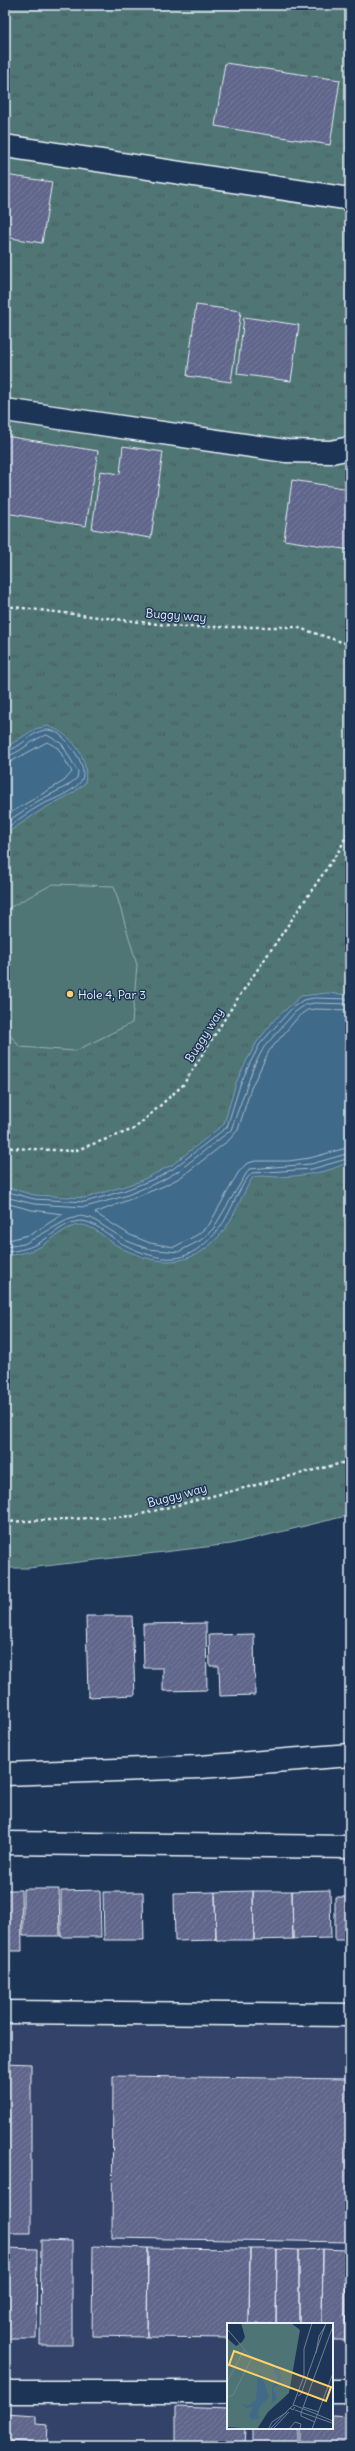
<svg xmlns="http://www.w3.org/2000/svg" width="355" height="2451" font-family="Delius,sans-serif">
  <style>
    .built { fill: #314367 }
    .grass { fill: url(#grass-tufts); stroke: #9cb2b6 }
    .green { fill: #4f7475; stroke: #9cb2b6 }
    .water { fill: #416a89; stroke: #84a0b5 }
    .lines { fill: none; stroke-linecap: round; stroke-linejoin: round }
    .shore { stroke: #a5bbcc; stroke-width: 1 }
    .building { fill: url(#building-hatch); stroke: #e8f1f8 }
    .street-casing { stroke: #e8f1f8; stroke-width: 25 }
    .path { stroke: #e8f1f8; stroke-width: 2.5; stroke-dasharray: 3 3; stroke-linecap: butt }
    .street { stroke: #1d3557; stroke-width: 22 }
    .poi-dot { fill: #ffd166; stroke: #1d3557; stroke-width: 1.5 }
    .labels { text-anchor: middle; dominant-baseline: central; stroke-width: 3; stroke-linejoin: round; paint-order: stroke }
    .street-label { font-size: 12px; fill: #e8f1f8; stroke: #1d3557 }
    .poi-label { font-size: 12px; fill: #e8f1f8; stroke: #1d3557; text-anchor: start }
    .inset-road { fill: none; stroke: #6e8097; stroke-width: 1 }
    .view { fill: #ffd166; fill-opacity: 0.15; stroke: #ffd166; stroke-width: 2 }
    .inset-edge { fill: none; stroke: #e8f1f8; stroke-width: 2 }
  </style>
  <defs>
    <pattern id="grass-tufts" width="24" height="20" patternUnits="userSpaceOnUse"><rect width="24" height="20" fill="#4f7475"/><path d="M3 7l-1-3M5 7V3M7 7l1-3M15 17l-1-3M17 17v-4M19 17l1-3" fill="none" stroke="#4a5c5d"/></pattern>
    <pattern id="building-hatch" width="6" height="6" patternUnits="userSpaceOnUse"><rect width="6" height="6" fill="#5f658b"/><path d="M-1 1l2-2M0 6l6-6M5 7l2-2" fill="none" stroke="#767c9c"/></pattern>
  </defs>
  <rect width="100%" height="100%" fill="#1d3557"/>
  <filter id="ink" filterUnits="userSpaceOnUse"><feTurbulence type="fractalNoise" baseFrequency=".025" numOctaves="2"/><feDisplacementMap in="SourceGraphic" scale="8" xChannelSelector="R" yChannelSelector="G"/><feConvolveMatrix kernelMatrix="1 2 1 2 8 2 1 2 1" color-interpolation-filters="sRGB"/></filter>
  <g filter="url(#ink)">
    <path class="built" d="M5,2003L350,2008V2385H332V2324H228V2386L5,2389Z
      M5,2395H228V2428H332V2396H350V2446H5Z"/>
    <path class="grass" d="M5,5H350V1515L231,1544L29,1568H5Z"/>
    <path class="green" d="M53,884L114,886L137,965L132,1023L75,1051L20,1047L5,1029V910Z"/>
    <path class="water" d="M47,726C71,733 90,757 85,783L73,793L43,809L5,834V748L35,729Z
      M327,993L350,995V1161C330,1173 301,1176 278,1177C270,1177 261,1175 253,1177C241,1195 235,1218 220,1235C190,1270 153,1266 116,1245C106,1239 92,1224 80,1225C65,1226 52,1240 40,1247C29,1252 17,1255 5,1256V1187L34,1195L85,1198L138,1182L172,1165L224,1124L236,1083L246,1062L257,1042L275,1019L301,996Z"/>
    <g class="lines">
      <path class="shore" d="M5,751C20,750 30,732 45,730C56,729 65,738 70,746C77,754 86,768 82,779C77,791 51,800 41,805C28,812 17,821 5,829
        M5,756C20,755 32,738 47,735L62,744L78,772L77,778L67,786L38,801L5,823
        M5,762L12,761L47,742L58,748L72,772L64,781L5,816
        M350,1010L315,1009L307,1010L299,1016L269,1051L251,1088L238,1130L229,1140L181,1177L164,1186L95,1213L130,1235L150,1243L174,1247L197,1235L209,1225L238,1173L246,1164L255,1161H288L310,1158L350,1147
        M5,1191L34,1199L85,1202L123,1191L159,1177L174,1168L227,1127L240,1085L250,1063L260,1044L292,1008L303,1000L314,998L350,999
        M5,1197L34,1204L85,1207L125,1196L161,1181L177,1172L231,1130L254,1066L264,1047L295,1012L305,1005L314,1003L350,1004
        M5,1203L32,1210L63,1214L32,1234L5,1241
        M5,1247L24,1244L67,1220L80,1216L91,1218L127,1241L148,1249L178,1252L201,1240L213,1229L249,1169L311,1164L350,1153
        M5,1252C16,1251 27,1249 37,1244C51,1237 64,1222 80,1221C96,1221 111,1239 125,1245C139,1252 159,1260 175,1258C195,1256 217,1235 226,1218C234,1204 240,1185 252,1173L312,1169L350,1158"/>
    </g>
    <path class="building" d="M225,63L340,80L330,145L215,126Z
      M5,175L52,182L42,243L5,237Z
      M196,305L241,311L231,382L187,376Z
      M244,317L299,325L291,381L237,374Z
      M5,436L98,451L86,526L5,513Z
      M123,446L163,452L151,538L92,529L100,471L120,474Z
      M292,480L350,489V550L284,540Z
      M86,1616H132L135,1695L88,1697Z
      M206,1623L207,1690L163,1691V1668H144L143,1624Z
      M254,1634L255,1695L220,1696L219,1666H210L209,1635Z
      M23,1889H59L60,1936H23Z
      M5,1890H21L22,1951H5Z
      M100,1890L101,1937H61V1891Z
      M330,1890L331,1938L293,1939L292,1891Z
      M253,1891H292L293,1939L254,1940Z
      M253,1891L254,1940H216L215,1892Z
      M103,1892H143L144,1940H104Z
      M215,1892L216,1940L175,1941L174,1893Z
      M335,1897H350V1940H335Z
      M5,2063L31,2064V2233H5Z
      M113,2076L350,2079V2242L112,2238Z
      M41,2240L72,2241V2345H40Z
      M93,2246L148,2248L147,2337L92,2336Z
      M5,2248L37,2249L36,2339H5Z
      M148,2248L250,2249L249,2324H228V2338L147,2337Z
      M250,2249H277L276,2324H249Z
      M277,2249L299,2250V2324H276Z
      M323,2249L322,2324H299V2250Z
      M323,2249L346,2250L345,2340H332V2324H322Z
      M346,2250H350V2340H345Z
      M176,2407L228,2409V2428H245L244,2446H176Z
      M5,2414L36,2416V2424L48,2425L47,2443L5,2441Z
      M332,2416L350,2417V2446H300V2428H332Z
      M252,2428H298V2446H252Z"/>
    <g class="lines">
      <defs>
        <path id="street" d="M5,146L350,199
          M5,410L286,451L331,452L350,448
          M5,1774L200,1767L350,1755
          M5,1843L350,1847
          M5,2012L350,2015
          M332,2391H350
          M5,2392H228"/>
      </defs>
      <use href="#street" class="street-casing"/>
      <path class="path" d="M5,606L183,627H296L345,643L350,661
        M345,643L350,644
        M5,1144L12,1148L74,1151L134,1129L183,1085L236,1001L340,849L350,828
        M5,1522L134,1516L350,1461"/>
      <use href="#street" class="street"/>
    </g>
  </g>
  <circle class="poi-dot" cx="70" cy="994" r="4"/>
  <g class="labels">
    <g class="street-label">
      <text transform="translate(176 615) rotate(4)">Buggy way</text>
      <text transform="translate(204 1035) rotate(-58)">Buggy way</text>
      <text transform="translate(177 1495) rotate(-15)">Buggy way</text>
    </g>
    <g class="poi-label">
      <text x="78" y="994">Hole 4, Par 3</text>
    </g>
  </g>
  <g transform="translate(227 2323)">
    <rect width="106" height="106" fill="#1d3557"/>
    <path d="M14,0H64L73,7L62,70L41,89L30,106L0,104V15L9,23L15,19L18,14Z" fill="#4f7475"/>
    <path d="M49,41L52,44L54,54L51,62L46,65L50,76L45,80V64L51,56L46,45ZM34,50L42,74L34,82L31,89L32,95L25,97L22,93L26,84L19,85L15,80L21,83L29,77L31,51Z" fill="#416a89"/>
    <path class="inset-road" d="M0,6L25,35L6,72L0,74M89,30L92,13L98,3M0,59L17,27M71,73L74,71L99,0M66,82L77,53V26L85,0M68,84L66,87L63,85L67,82L106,98M76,84L92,89M68,87L105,100M88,99L74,93V90L106,3M42,105L45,99L60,89M43,106L63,85M46,106L62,89M62,106L68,99L74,101L73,106M85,106L106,50"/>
    <path class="view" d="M7,28L104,64L99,78L2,42Z"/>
    <rect width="106" height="106" class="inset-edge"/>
  </g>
  <rect width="355" height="2451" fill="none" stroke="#1d3557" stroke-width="20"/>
  <rect x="10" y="10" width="335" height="2431" fill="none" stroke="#e8f1f8" stroke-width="1.5" filter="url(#ink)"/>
</svg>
